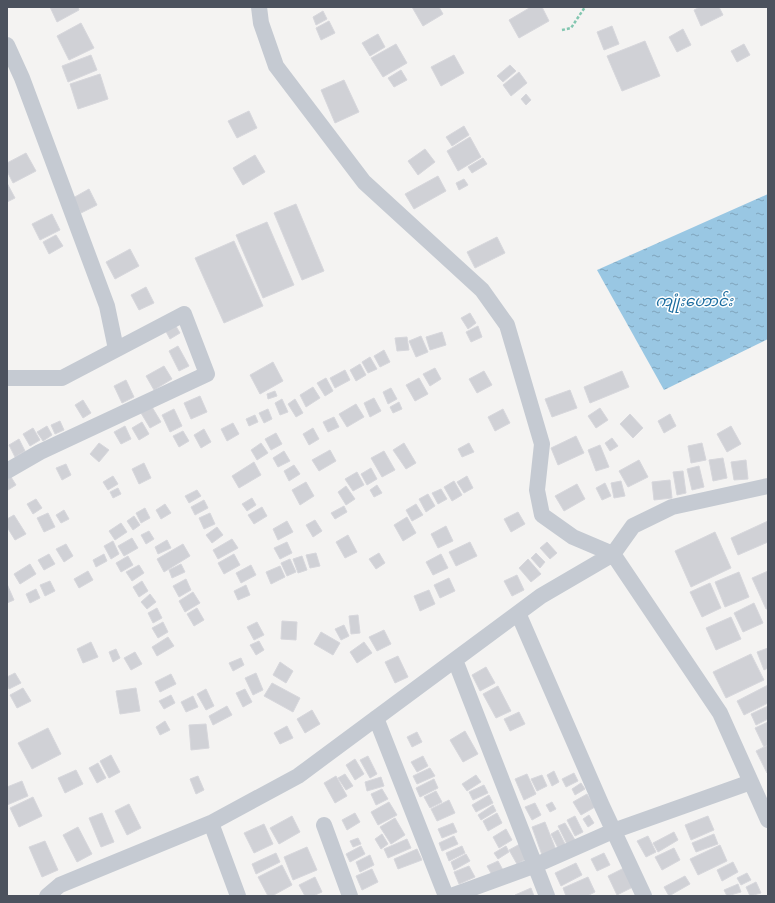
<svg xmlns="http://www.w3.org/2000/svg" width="775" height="903" font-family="'Work Sans','Noto Sans Myanmar',sans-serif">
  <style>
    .water { fill: url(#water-ripples) }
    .building { fill: #d0d1d6; stroke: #d7d7dc }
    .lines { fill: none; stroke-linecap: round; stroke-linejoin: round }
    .path { stroke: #82c6b0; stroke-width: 2.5; stroke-dasharray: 3 2; stroke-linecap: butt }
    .minor { stroke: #c5cad2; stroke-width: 16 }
    .labels { text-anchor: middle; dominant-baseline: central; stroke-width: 3; stroke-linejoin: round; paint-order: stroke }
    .water-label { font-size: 15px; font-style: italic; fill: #1d6d9f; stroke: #fff }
  </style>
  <defs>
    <pattern id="water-ripples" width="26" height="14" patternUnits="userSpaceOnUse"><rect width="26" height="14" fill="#99c7e3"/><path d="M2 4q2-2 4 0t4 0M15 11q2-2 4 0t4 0" fill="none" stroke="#7fa4bb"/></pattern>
  </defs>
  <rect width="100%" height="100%" fill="#f4f3f2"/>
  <path class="water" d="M768,194V339L664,390L597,270Z"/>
  <path class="building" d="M50,7H78L79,10L57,22Z
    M412,7H439L443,14L423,26Z
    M531,7H542L549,21L519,38L509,20Z
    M700,7H719L723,15L701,26L694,10Z
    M323,11L327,19L316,25L313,17Z
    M329,21L335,33L321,40L316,28Z
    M81,23L94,48L69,60L57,36Z
    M612,26L619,44L604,50L597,32Z
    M683,29L691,45L677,52L669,37Z
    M378,34L385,47L370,56L362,43Z
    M645,41L660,76L622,91L607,56Z
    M396,44L407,63L383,77L371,58Z
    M744,44L750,55L737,62L731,51Z
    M91,55L97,70L68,82L62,66Z
    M454,55L464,73L441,86L431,67Z
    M510,65L516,71L503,82L497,76Z
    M401,70L407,80L394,87L388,78Z
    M519,72L527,83L511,96L503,85Z
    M100,74L108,99L78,109L70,84Z
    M344,80L359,112L335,123L321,90Z
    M526,94L531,100L526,105L521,99Z
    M249,111L257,128L237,138L228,121Z
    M464,126L469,135L452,146L446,137Z
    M470,137L481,157L458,171L447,151Z
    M425,149L435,162L418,175L408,161Z
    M26,153L36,171L13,183L7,171V163Z
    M255,155L265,172L243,185L233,168Z
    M483,158L487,164L472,173L468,167Z
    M438,176L446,191L414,209L405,194Z
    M464,179L468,185L459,190L456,183Z
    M7,183L15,198L7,202Z
    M89,189L97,205L81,213L73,198Z
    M296,204L324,271L302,280L274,213Z
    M52,214L60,230L40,240L32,224Z
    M267,222L294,285L263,298L236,235Z
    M56,235L63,246L49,254L43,242Z
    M497,237L505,253L475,268L467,252Z
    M234,241L263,306L224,323L195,258Z
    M130,249L139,266L115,279L106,262Z
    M146,287L154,303L139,310L131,295Z
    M470,313L476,323L468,329L461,318Z
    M174,323L180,333L170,339L164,328Z
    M478,326L482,337L471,342L466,332Z
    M442,332L446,345L430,350L426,337Z
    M421,336L428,352L416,357L409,341Z
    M407,337L409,350L397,351L395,338Z
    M178,346L189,366L179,371L169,351Z
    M384,350L390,362L380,367L374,356Z
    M370,357L377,369L368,373L362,362Z
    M273,362L283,381L260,394L250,375Z
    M360,364L366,375L356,381L350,370Z
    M164,366L172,379L154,390L146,376Z
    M435,368L441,379L430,386L423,374Z
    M345,370L350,380L335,388L330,378Z
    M484,371L492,385L477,393L469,379Z
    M622,371L629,387L590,403L584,387Z
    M326,378L333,391L325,396L317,383Z
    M419,378L428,394L415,401L406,385Z
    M126,380L134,397L122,403L114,386Z
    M313,387L320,398L306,407L300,395Z
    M391,388L397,399L388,404L383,392Z
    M570,390L577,408L552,417L545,399Z
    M275,391L277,396L268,399L267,394Z
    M200,396L207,412L191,419L184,403Z
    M374,398L381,411L370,417L364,403Z
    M282,399L288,412L280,415L275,403Z
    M295,399L303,413L296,417L288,404Z
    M83,400L91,413L83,418L75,405Z
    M399,402L402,409L393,413L390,407Z
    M356,404L364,417L347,427L339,414Z
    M152,407L161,422L150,428L141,413Z
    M600,408L608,420L596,428L588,416Z
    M174,409L182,426L170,432L162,415Z
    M268,409L272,419L264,423L259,413Z
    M503,409L510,423L495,431L488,417Z
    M630,414L643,428L633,438L620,424Z
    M670,414L676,426L664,433L658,421Z
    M255,415L258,422L249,426L246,419Z
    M334,417L339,427L328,432L323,422Z
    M60,421L64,430L55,434L51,425Z
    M142,422L149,434L139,440L132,428Z
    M233,423L239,434L227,441L221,429Z
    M47,426L52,435L43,441L37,432Z
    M125,426L131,439L121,444L114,432Z
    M731,426L741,444L727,452L717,434Z
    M33,428L40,440L30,446L23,434Z
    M313,428L319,439L309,445L303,434Z
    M204,429L211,442L201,448L194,435Z
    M183,431L189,441L179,447L173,436Z
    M276,433L282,444L271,450L265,439Z
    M576,436L584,453L558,465L551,448Z
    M612,438L618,446L610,451L605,443Z
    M19,439L25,451L15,457L9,445Z
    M99,443L109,450L99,462L90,454Z
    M261,443L268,453L257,460L251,450Z
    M404,443L416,463L406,469L393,450Z
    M469,443L474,452L462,457L458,449Z
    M702,443L706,460L691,463L688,446Z
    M600,445L609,467L596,471L588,450Z
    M330,450L336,461L319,471L312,460Z
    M284,451L290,461L278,467L273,458Z
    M384,451L395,470L382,477L371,458Z
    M723,458L727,478L713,481L709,460Z
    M639,460L648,477L628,487L619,471Z
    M746,460L748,479L734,480L731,462Z
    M254,462L261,475L239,488L232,476Z
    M144,463L151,478L139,484L132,469Z
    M66,464L71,475L62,480L56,468Z
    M294,465L300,474L289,481L284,471Z
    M699,466L704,487L692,490L687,469Z
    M371,468L377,479L367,485L361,474Z
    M683,471L686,493L677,495L673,472Z
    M357,472L364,485L353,491L345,479Z
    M113,476L118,484L108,490L103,482Z
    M467,476L473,488L464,493L457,482Z
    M11,477L16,485L8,490L7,480Z
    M670,480L672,498L654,500L652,482Z
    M454,481L462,495L452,501L444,487Z
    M621,481L625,496L614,498L611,483Z
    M306,482L314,496L300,505L292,490Z
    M605,483L611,496L602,500L596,488Z
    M577,484L585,499L564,511L555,496Z
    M377,485L382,493L374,497L370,490Z
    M346,486L355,499L346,505L338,492Z
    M118,488L121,494L113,498L110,492Z
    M441,489L447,499L438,504L432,493Z
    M197,490L201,496L189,503L185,496Z
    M428,494L435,506L426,512L419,499Z
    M252,498L256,505L247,511L242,504Z
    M36,499L42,508L33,514L27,504Z
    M204,500L208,508L195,515L191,507Z
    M165,504L171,513L161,519L156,510Z
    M416,504L423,515L412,521L406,510Z
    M344,506L347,512L335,519L331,513Z
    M262,507L267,516L254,524L248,515Z
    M145,508L150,518L141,523L136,513Z
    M64,510L69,519L61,523L56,515Z
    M518,512L525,524L511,532L504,519Z
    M48,513L55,527L44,532L37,518Z
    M210,513L215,524L204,529L199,518Z
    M14,515L26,534L15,540L7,527V519Z
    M134,516L140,525L133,530L127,521Z
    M407,517L416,533L403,541L394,525Z
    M315,520L322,531L313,537L306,525Z
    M287,521L293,532L278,540L273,529Z
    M768,521V542L738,555L731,538Z
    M121,523L127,532L115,540L109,531Z
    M446,526L453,541L438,548L431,534Z
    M217,527L223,535L212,543L206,535Z
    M149,531L154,539L146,544L141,535Z
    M715,532L731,568L691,587L675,551Z
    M348,535L357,552L345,558L336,542Z
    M132,538L138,548L124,556L118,546Z
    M232,539L238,548L218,559L213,550Z
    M167,540L171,548L158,554L155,547Z
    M113,541L119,554L111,559L104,546Z
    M287,542L292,553L280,559L274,548Z
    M470,542L477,556L456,566L449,552Z
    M547,542L557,553L550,559L540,548Z
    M66,544L73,556L64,562L56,549Z
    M183,544L190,556L164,572L157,559Z
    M316,553L320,566L310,568L306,555Z
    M379,553L385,563L376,569L369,559Z
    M536,553L545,562L540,568L531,558Z
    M49,554L55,564L44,570L38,560Z
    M104,554L107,561L96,567L93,560Z
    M234,554L240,565L224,574L218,563Z
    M441,554L448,568L433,575L426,562Z
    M128,556L133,565L121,572L116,563Z
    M302,556L307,570L298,573L293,559Z
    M290,559L296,572L287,576L281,563Z
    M528,559L541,574L531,582L519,568Z
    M30,564L36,574L20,584L14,574Z
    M181,564L185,572L172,578L169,570Z
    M139,565L144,573L132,581L126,572Z
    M251,565L256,575L241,583L236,573Z
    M280,566L285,577L271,584L266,572Z
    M88,571L93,580L79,588L74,579Z
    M768,571V609H766L752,578Z
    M739,572L749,597L725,607L715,582Z
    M517,575L524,590L512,596L504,581Z
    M449,578L455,591L440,598L434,585Z
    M186,579L191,590L179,597L173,586Z
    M50,581L55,591L45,596L40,585Z
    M142,581L148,591L139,597L133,587Z
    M710,583L721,608L702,617L690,592Z
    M7,584L14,600L7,603Z
    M246,585L250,595L238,600L234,591Z
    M36,589L40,598L30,603L26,594Z
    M429,590L435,604L420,611L414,596Z
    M193,592L200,603L185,612L179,601Z
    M150,594L156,602L147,609L141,602Z
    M754,603L763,623L743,632L734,613Z
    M157,608L162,618L153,623L148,613Z
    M197,608L204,620L194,626L187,614Z
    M358,615L360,633L351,634L349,616Z
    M731,617L741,639L716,650L706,628Z
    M282,621L297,622L296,640L281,639Z
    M163,622L168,632L158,638L152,628Z
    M257,622L264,635L254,640L247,627Z
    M344,625L349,636L341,640L335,629Z
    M384,630L391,644L377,651L369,637Z
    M321,632L340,643L333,655L314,644Z
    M168,637L174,646L157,656L152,647Z
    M259,641L264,650L256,655L250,645Z
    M91,642L98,657L83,663L77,649Z
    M364,642L372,653L357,663L350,652Z
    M768,648V668L764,670L757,652Z
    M116,649L120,658L113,662L109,652Z
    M135,652L142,664L131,670L124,658Z
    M751,654L764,680L726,698L713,672Z
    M398,656L408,677L395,683L385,662Z
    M241,658L244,665L233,671L229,663Z
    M280,662L293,671L286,683L273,675Z
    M486,667L495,683L480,691L472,675Z
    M15,673L21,683L9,689L7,685V677Z
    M256,673L263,690L253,695L245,678Z
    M171,674L176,684L160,692L155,682Z
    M272,683L300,698L293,712L264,696Z
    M768,685V703L744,715L737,701Z
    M498,686L511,711L496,718L483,694Z
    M23,688L31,701L17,708L10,695Z
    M136,688L140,711L120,714L116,691Z
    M206,689L214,706L206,710L197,694Z
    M245,689L252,702L243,707L236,693Z
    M171,695L175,703L164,709L159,701Z
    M193,696L198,707L186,712L181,702Z
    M227,706L232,715L213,725L209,716Z
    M768,706V719L756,725L751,714Z
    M312,710L320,724L305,733L297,719Z
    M519,712L525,724L510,731L504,719Z
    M165,721L170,730L160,735L156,727Z
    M768,722V745L764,747L755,728Z
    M206,724L209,748L191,750L189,725Z
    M287,726L293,738L280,744L274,733Z
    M48,728L61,754L32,769L18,743Z
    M465,731L478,754L463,762L450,740Z
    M417,732L422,742L412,747L407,737Z
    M768,745V772L767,773L756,751Z
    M111,755L120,772L109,778L100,761Z
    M368,756L377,774L370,778L360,760Z
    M423,756L428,766L417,772L411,762Z
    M355,759L364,774L355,780L346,765Z
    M98,763L106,778L97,783L89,768Z
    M430,768L435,776L417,784L413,776Z
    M76,770L83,784L65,793L58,778Z
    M554,771L559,782L552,786L547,775Z
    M574,773L578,781L566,787L562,779Z
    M345,774L353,786L346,790L338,778Z
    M527,774L536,794L524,800L515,779Z
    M476,775L481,782L467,791L462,784Z
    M542,775L547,786L537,791L531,779Z
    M198,776L204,790L196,794L190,779Z
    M336,776L347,796L335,803L324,783Z
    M381,777L384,786L367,791L365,782Z
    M434,779L438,788L420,797L416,788Z
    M22,781L28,796L7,805V787Z
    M581,783L585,789L575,795L572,789Z
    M484,785L488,793L473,800L469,792Z
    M382,789L388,799L376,805L371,794Z
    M436,791L442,802L430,808L424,797Z
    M587,794L595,807L581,815L573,802Z
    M489,795L493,803L476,812L472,805Z
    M33,797L42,816L19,827L10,808Z
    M449,800L455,813L437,821L431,809Z
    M389,802L397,815L378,825L371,812Z
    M552,802L556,809L550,812L546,805Z
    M535,803L541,815L532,820L525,807Z
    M129,804L141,828L127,835L115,811Z
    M493,805L496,811L481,820L478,815Z
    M102,813L114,842L101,847L89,818Z
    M355,813L360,822L347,830L342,820Z
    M497,813L502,823L488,831L483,821Z
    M589,815L594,823L588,827L583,819Z
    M292,816L300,832L279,844L270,828Z
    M575,816L583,832L575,836L567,820Z
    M708,816L714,830L691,840L685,825Z
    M395,818L405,835L391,844L380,827Z
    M545,822L556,850L542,855L532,827Z
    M453,823L457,832L442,838L438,829Z
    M565,823L575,840L567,844L558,826Z
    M264,824L273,844L254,853L244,833Z
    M78,827L92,854L77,862L63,835Z
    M506,829L512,840L499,848L493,837Z
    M558,830L566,846L559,850L551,834Z
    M674,832L678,840L658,852L653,843Z
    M382,834L388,844L381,849L375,839Z
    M714,834L718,844L696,852L692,843Z
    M454,836L458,844L442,851L439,843Z
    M648,836L656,852L646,857L637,841Z
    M358,838L361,844L353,847L350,841Z
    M407,839L411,848L388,858L384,849Z
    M45,841L58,870L42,877L29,847Z
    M520,844L528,858L517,864L509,850Z
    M720,845L727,861L698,875L690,859Z
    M361,846L365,854L350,862L346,854Z
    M462,846L465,853L449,861L446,853Z
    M506,846L509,852L498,859L494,853Z
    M307,847L317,870L293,880L284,857Z
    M674,848L680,860L662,870L655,857Z
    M417,849L422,860L398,869L394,859Z
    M276,853L280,862L256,874L252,864Z
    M604,853L610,865L597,871L591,859Z
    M466,854L470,861L454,870L451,862Z
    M370,855L374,865L360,872L356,862Z
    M498,861L503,870L492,875L487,866Z
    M733,862L738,872L722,881L717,870Z
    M576,863L582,875L561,886L555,873Z
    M282,865L292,885L272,896H268L258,877Z
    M469,866L475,877L459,884L454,872Z
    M624,868L633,887L617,895L608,876Z
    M372,869L378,882L362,890L356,876Z
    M747,873L751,880L741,885L737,878Z
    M685,876L690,884L669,896L664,887Z
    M315,877L322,892L313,896H305L299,885Z
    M588,877L595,892L587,896H566L563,888Z
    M756,882L761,893L750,896L746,887Z
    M738,884L741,892L727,896L724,890Z
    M531,888L534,896H516L515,895Z"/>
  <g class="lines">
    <path class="path" d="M562,30L571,28L585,7"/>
    <path class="minor" d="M259,7L261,23L276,66L364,182L482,290L507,325L542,444L537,490L542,515L573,537L613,554L720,713L768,820
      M7,45L22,78L107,306L116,349
      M7,378H62L184,314L207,374L40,452L7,471
      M518,613L602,806L644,896
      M455,660L547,896
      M376,718L446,896
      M211,823L238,896
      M324,825L350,896
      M47,896L60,885L211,823L298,776L541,596L613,554L633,526L672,507L768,486
      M451,896L536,865L613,831L751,782"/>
  </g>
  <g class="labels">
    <g class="water-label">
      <text x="694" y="301">ကျုံးဟောင်း</text>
    </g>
  </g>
  <rect width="775" height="903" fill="none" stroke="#4c525e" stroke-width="16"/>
</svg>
